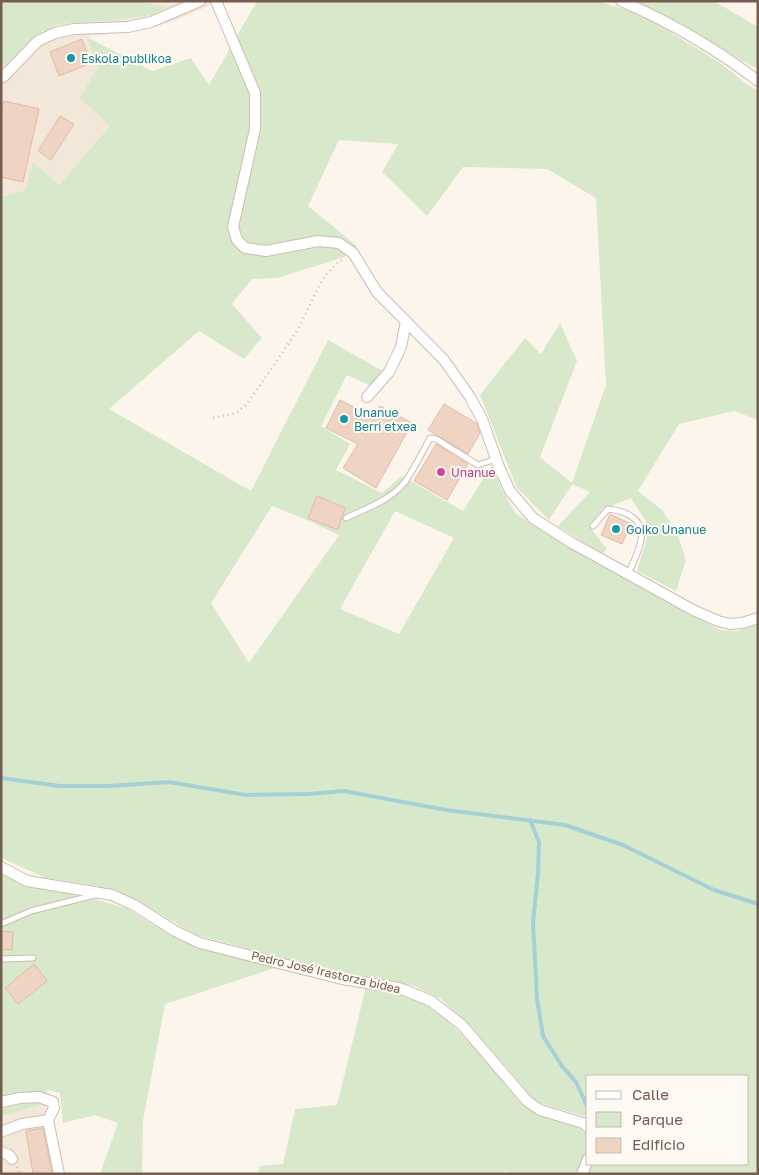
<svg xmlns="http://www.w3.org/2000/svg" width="759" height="1175" font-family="'Golos Text',sans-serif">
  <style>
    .residential { fill: #f3e7da }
    .green { fill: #d7e9ca; fill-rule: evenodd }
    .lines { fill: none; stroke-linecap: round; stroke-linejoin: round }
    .stream { stroke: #a7d0d6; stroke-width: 4 }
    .building { fill: #efd4c4; stroke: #e1bba6 }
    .service-casing { stroke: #cdbdb1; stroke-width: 7 }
    .minor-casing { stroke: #cdbdb1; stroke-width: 12 }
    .path { stroke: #d5b8a7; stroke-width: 2.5; stroke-dasharray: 1 4; stroke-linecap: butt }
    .service { stroke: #fff; stroke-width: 5 }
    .minor { stroke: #fff; stroke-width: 10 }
    .culture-dot { fill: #0f9aa8; stroke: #fef9f2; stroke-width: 2 }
    .hotel-dot { fill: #d1479c; stroke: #fef9f2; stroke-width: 2 }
    .labels { text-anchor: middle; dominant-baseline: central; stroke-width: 4; stroke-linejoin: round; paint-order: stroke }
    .culture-label { font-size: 12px; fill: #0d838f; stroke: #fef9f2; text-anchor: start }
    .hotel-label { font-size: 12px; fill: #b23c85; stroke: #fef9f2; text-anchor: start }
    .street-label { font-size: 12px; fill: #765c4f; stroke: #fef9f2 }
  </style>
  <rect width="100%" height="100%" fill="#fcf5eb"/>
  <path class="residential" d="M141,1H219L175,21L141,30L87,37L98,67L110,126L59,185L25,190L3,196L1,195V69L41,32L58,24L116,20L146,16L167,9Z
    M47,1103L61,1174H1V1116Z"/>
  <path class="green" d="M1,1H141L168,8L146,16L116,20L58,24L41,32L1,69Z
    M257,1H598L644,16L719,62L745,83L758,91V420L734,411L679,424L638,491L662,510L677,533L686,560L676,591L637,571L650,528L631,498L603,509L589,526L607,549L602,554L558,526L590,492L572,484L549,520L517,488L480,395L525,338L541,354L560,323L577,361L540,457L572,483L606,385L596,198L547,169L463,167L427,216L382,172L398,144L339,140L308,206L357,246L344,257L277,278L252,279L232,304L262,338L244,359L199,331L109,409L251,491L328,340L388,374L379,390L347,375L321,426L350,444L336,470L382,493L402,476L463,511L492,465L502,490L516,514L590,558L720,630L738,631L758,624V1174H587L591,1164H748V1076H588V1117L536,1102L471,1026L441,999L414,986L341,974L197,935L131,898L98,886L46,878L1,858V195L4,196L25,190L33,162L59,185L110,126L80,98L98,67L87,37L152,71L191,58L209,85ZM272,506L302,518L339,535L249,663L211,603ZM395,511L454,538L399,634L340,609Z
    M636,1H714L758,27V66L755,68Z
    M1,873L27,885L83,896L126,908L179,940L211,951L275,968L165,1004L143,1121L142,1174H100L118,1123L95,1115L63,1123L60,1093L47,1090V1103L1,1116Z
    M366,987L408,995L426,1005L451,1024L477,1050L521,1104L538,1115L578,1127L586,1133L588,1147L576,1174H510L504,1171L503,1174H258L260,1166L283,1164L295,1109L337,1105Z"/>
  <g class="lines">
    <path class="stream" d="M1,778L60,786H109L169,782L246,795L309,794L344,791L446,810L565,825L623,845L714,890L758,904
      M530,820L539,842L538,874L533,922L537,999L543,1036L562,1066L576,1082L588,1108"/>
  </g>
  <path class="building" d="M82,39L91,63L59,76L50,52Z
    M4,101L39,109L23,182L1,177V113Z
    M60,116L74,124L51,160L38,151Z
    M340,400L373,417L380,406L412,423L376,488L343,468L358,444L326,428Z
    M444,404L476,423L480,433L468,454L428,430Z
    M436,444L468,464L447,500L414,481Z
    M317,496L346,508L342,516L338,530L308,518Z
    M610,514L631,524L622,544L601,535Z
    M1,931L13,932L12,950L1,949Z
    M34,964L47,981L18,1004L5,988Z
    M43,1128L52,1174H33L26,1131Z"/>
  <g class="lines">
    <defs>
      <path id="service" d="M346,518C365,509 391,500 405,482C414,469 422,453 430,438L436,439L478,465L496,459
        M593,526L608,509C626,511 645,519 641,540C639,552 633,563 628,574
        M1,924L31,911L95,895
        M1,959L33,958"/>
      <path id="minor" d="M216,1L255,93V129L233,227L237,240L245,248L266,251L318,241L339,243L353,253L377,292L444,360L470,397L482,419L499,467L510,491L533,518L572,543L693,610L718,621L730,624L742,623L758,618
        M621,1C670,22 715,48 758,81
        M3,77L38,41L55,33L74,29L128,27L151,22L200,1
        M367,397L389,372L401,347L406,321
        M1,867L27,881L112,895L134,905L175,931L200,943L342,979L399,988L431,1001L462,1025L527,1101L540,1110L583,1123L588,1127
        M1,1102L20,1098L39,1097L53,1102L54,1108L48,1120L22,1124L1,1132
        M48,1120L59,1174
        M1,1152L9,1155L12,1159
        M582,1174L588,1159"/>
    </defs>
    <use href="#service" class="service-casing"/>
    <use href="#minor" class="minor-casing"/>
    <path class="path" d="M213,418L236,413L246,405C263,381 280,357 296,332C311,309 318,273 344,259
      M17,1167L20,1174"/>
    <use href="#service" class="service"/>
    <use href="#minor" class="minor"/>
  </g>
  <g class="culture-dot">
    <circle cx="71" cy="58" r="5"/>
    <circle cx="344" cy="419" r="5"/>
    <circle cx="616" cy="529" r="5"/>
  </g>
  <circle class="hotel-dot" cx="441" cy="472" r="5"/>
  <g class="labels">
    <g class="culture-label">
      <text x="81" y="58">Eskola publikoa</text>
      <text x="354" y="412">Unanue<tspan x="354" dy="14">Berri etxea</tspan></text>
      <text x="626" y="529">Goiko Unanue</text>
    </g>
    <g class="hotel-label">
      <text x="451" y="472">Unanue</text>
    </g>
    <g class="street-label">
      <text transform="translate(326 972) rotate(13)">Pedro José Irastorza bidea</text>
    </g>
  </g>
  <rect width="759" height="1175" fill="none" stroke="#765c4f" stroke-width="5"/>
  <rect x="586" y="1075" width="162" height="90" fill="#fef9f2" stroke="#c8bab1"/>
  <rect x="596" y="1091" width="25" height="8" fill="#ffffff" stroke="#c8bab1"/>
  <text x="632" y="1100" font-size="15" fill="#765c4f">Calle</text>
  <rect x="596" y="1112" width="25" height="15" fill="#d7e9ca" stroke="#c8bab1"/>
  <text x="632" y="1125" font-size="15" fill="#765c4f">Parque</text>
  <rect x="596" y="1138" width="25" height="15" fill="#efd4c4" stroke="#c8bab1"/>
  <text x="632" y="1150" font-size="15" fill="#765c4f">Edificio</text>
</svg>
